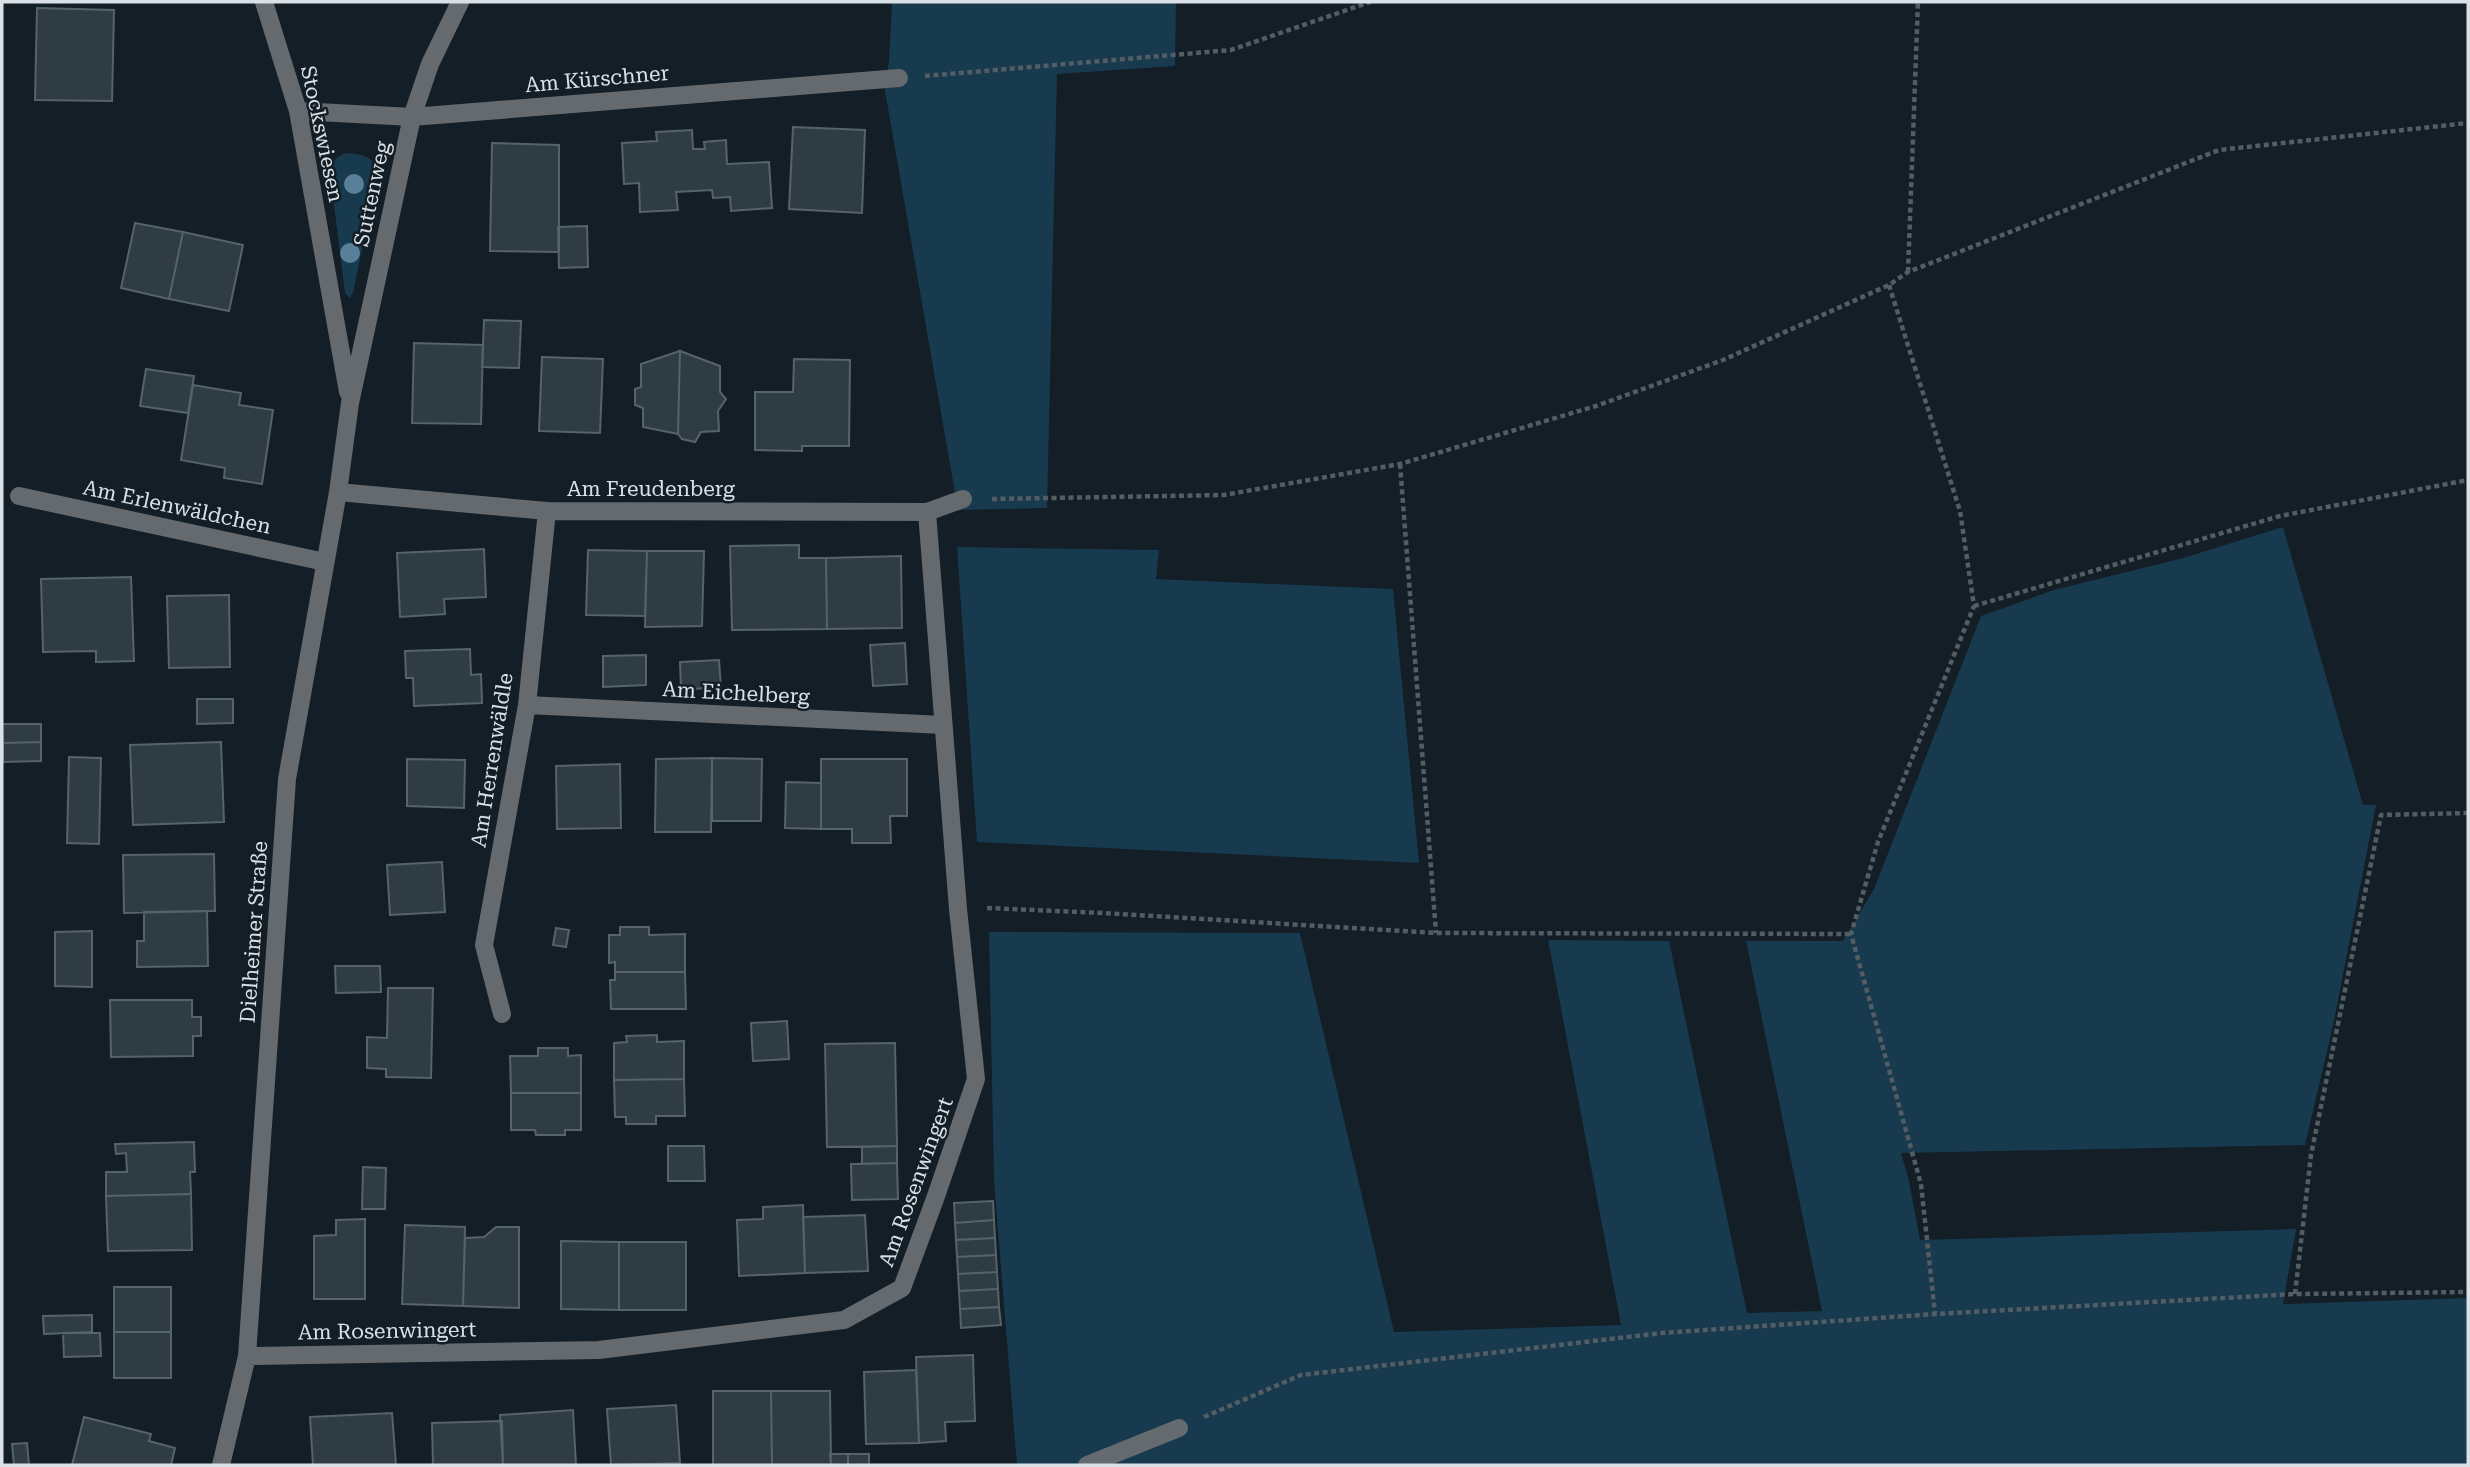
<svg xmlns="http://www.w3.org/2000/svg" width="2470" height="1467" font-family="'Roboto Serif',serif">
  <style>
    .green { fill: #173a4e }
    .building { fill: #303c44; stroke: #55636b; stroke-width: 2 }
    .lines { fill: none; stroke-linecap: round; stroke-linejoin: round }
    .path { stroke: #535d64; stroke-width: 4.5; stroke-dasharray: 5 3.5; stroke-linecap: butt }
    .minor { stroke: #646a6e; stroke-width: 18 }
    .tree { fill: #598099 }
    .labels { text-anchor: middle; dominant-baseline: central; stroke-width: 5; stroke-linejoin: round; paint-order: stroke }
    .street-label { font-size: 21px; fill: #dae1e6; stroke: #131e26 }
  </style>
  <rect width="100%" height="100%" fill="#131e26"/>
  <path class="green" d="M892,2H1176L1175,66L1057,74L1047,508L958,510L885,91L889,60Z
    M346,153C361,154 373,155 378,172L353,293L350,298L345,293L330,173C332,162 335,157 346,153Z
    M2283,527L2363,805H2376L2333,1026L2305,1145L1901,1153L1909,1181L1920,1240L2296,1229L2283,1304L2468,1298V1465H1017L994,1182L989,932L1300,933L1394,1332L1621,1325L1548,940L1669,941L1747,1313L1822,1311L1746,941H1843L1874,889L1981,616L2054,590L2183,558Z
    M957,547L1159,550L1156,579L1393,589L1419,863L977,842Z"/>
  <path class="building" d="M37,8L114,10L112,101L35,100Z
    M793,127L865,130L862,213L789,209Z
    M692,130L693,149H705L704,142L726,140L727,164L769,162L772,208L731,211L730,197L713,198L712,190L676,192L678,210L640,212L639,183L624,184L622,143L657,141L656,132Z
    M492,143L559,145V252L490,251Z
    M135,223L183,232L169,299L121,288Z
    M587,226L588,267L559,268L558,227Z
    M183,232L243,245L229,311L169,299Z
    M484,320L521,321L519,368L482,367Z
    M414,343L483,345L481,424L412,423Z
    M680,351L720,366V392L726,399L718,411L719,431L701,432L695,442L682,439L678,434Z
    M680,351L678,434L643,427V408L635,405V389L641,387V364Z
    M542,357L603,359L600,433L539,431Z
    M794,359L850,360L849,446H802V451L755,450V392H793Z
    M146,369L194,376L188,413L140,406Z
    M193,385L241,393L239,405L273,410L262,484L224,478L225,468L181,460Z
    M799,545V558H826L827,629L732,630L730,546Z
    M484,549L486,597L444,599L445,614L400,617L397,553Z
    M588,550L647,551L645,616L586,615Z
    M647,551H704L702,626L645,627Z
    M901,556L902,628L827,629L826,558Z
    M131,577L134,661L96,662V651L43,652L41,579Z
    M229,595L230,667L169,668L167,596Z
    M905,643L907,684L873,686L870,645Z
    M470,649L471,675L481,674L482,703L414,706L413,678H406L405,651Z
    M646,655V685L603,687V656Z
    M719,660L721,688L681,689L680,662Z
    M197,699H233V723L197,724Z
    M2,724H41V742L3,743Z
    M41,742V761L3,762V743Z
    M221,742L224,822L133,825L130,745Z
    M69,757L101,758L99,844L67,843Z
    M712,758L762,759L761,821H712Z
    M712,758L711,832H655L656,759Z
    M407,759L465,760L464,808L407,806Z
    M821,759H907V816H890L891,843H852V829H821Z
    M620,764L621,828L557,829L556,766Z
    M786,782L821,783V829L785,828Z
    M214,854L215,911L124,913L123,855Z
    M442,862L445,912L390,915L387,865Z
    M207,911L208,966L137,967V941H144V912Z
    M620,927H649V935L685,934V972H615V962L609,963V935H620Z
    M556,928L569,930L566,947L553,945Z
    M92,931V987L55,986V932Z
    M335,966H380L381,992L336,993Z
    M615,972H685L686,1009H611L610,980H615Z
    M388,988H433L431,1078L386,1077V1069L367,1068V1037L387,1038Z
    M110,1000H192V1017H201V1036H193V1056L111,1057Z
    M787,1021L789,1059L753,1061L751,1023Z
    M657,1035V1042L684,1041V1079L614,1080V1043L627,1042L626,1036Z
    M895,1043L897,1146L827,1147L825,1044Z
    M538,1048H568V1056L581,1055V1093H511L510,1056H538Z
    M684,1079L685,1116H656V1124H626V1117H615L614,1080Z
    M511,1093H581V1130H565V1135H536L535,1130H511Z
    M194,1142L195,1172H190L191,1194L106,1196V1172H127L126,1153L116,1154L115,1144Z
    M668,1146H704L705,1181H668Z
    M897,1146V1163L862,1164V1147Z
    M897,1163L898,1199L852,1200L851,1164Z
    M363,1167L386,1168L385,1209H362Z
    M191,1194L192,1250L108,1251L106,1196Z
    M993,1201L994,1220L955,1223L954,1203Z
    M803,1205L805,1273L739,1276L737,1220L763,1219V1207Z
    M865,1215L868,1271L805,1273L803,1217Z
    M365,1219V1299H314V1236L336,1235V1220Z
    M994,1220L995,1238L956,1240L955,1223Z
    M405,1225L465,1227L463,1306L402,1304Z
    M496,1227H519V1308L463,1306L465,1238L484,1237Z
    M995,1238L996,1255L957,1257L956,1240Z
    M561,1241L619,1242V1310L561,1309Z
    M619,1242H686V1310H619Z
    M996,1255L997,1272L958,1274L957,1257Z
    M997,1272L998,1289L959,1291L958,1274Z
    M114,1287H171V1332H114Z
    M998,1289L999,1307L960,1309L959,1291Z
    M999,1307L1001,1325L961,1328L960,1309Z
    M92,1315V1332L44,1334L43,1316Z
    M114,1332H171V1378H114Z
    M63,1333H100L101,1356L64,1357Z
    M973,1355L975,1421L945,1422L946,1441L919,1443L916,1357Z
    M916,1370L919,1443L866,1444L864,1372Z
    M713,1391H771L772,1465H713Z
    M771,1391H830L831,1465H772Z
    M676,1405L680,1463L611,1465L607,1409Z
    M573,1410L576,1465H503L500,1415Z
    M392,1413L396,1465H313L310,1417Z
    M84,1417L151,1434L149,1441L175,1448L171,1465H72Z
    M502,1421L503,1465H433L432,1423Z
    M27,1443L29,1465H14L12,1444Z
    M830,1454H848V1465H831Z
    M848,1454H869V1465H848Z"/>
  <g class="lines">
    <path class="path" d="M925,76L1231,50L1370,2
      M1908,272L1918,2
      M1889,285L1960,511L1974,606L1878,842L1851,934L1921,1184L1935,1314
      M1400,464L1436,933
      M992,499L1224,495L1400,464L1596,406L1723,360L1889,285L1908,272L2219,150L2468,123
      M1974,606L2280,516L2468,480
      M987,908L1103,913L1436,933L1851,934
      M2295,1294L2311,1155L2381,815L2468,813
      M1204,1417L1301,1375L1662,1333L1935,1314L2295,1294L2468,1292"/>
    <path class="minor" d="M264,2L298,111L348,392
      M298,111L412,117L899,78
      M338,492L547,511L927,512L963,499
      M19,496L325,562
      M527,705L943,725
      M502,1014L484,945L527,705L547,511
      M247,1356L599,1350L844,1320L902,1288L935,1199L976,1079L958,909L927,512
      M221,1465L247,1356L287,779L338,492L350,403L412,117L430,64L460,2
      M1087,1465L1179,1428"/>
  </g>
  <g class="tree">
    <circle cx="354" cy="184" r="10"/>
    <circle cx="350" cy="253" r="10"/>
  </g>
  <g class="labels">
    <g class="street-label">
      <text transform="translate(597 79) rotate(-5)">Am Kürschner</text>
      <text transform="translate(322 134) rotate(78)">Stockswiesen</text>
      <text transform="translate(372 194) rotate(-78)">Suttenweg</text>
      <text x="651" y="489">Am Freudenberg</text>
      <text transform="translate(177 507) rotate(12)">Am Erlenwäldchen</text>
      <text transform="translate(736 693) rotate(3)">Am Eichelberg</text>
      <text transform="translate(492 760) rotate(-81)">Am Herrenwäldle</text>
      <text transform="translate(254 932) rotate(-86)">Dielheimer Straße</text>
      <text transform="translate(916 1182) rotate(-70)">Am Rosenwingert</text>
      <text transform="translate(387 1331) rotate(-1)">Am Rosenwingert</text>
    </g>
  </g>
  <rect width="2470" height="1467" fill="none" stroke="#dae1e6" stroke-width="7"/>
</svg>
